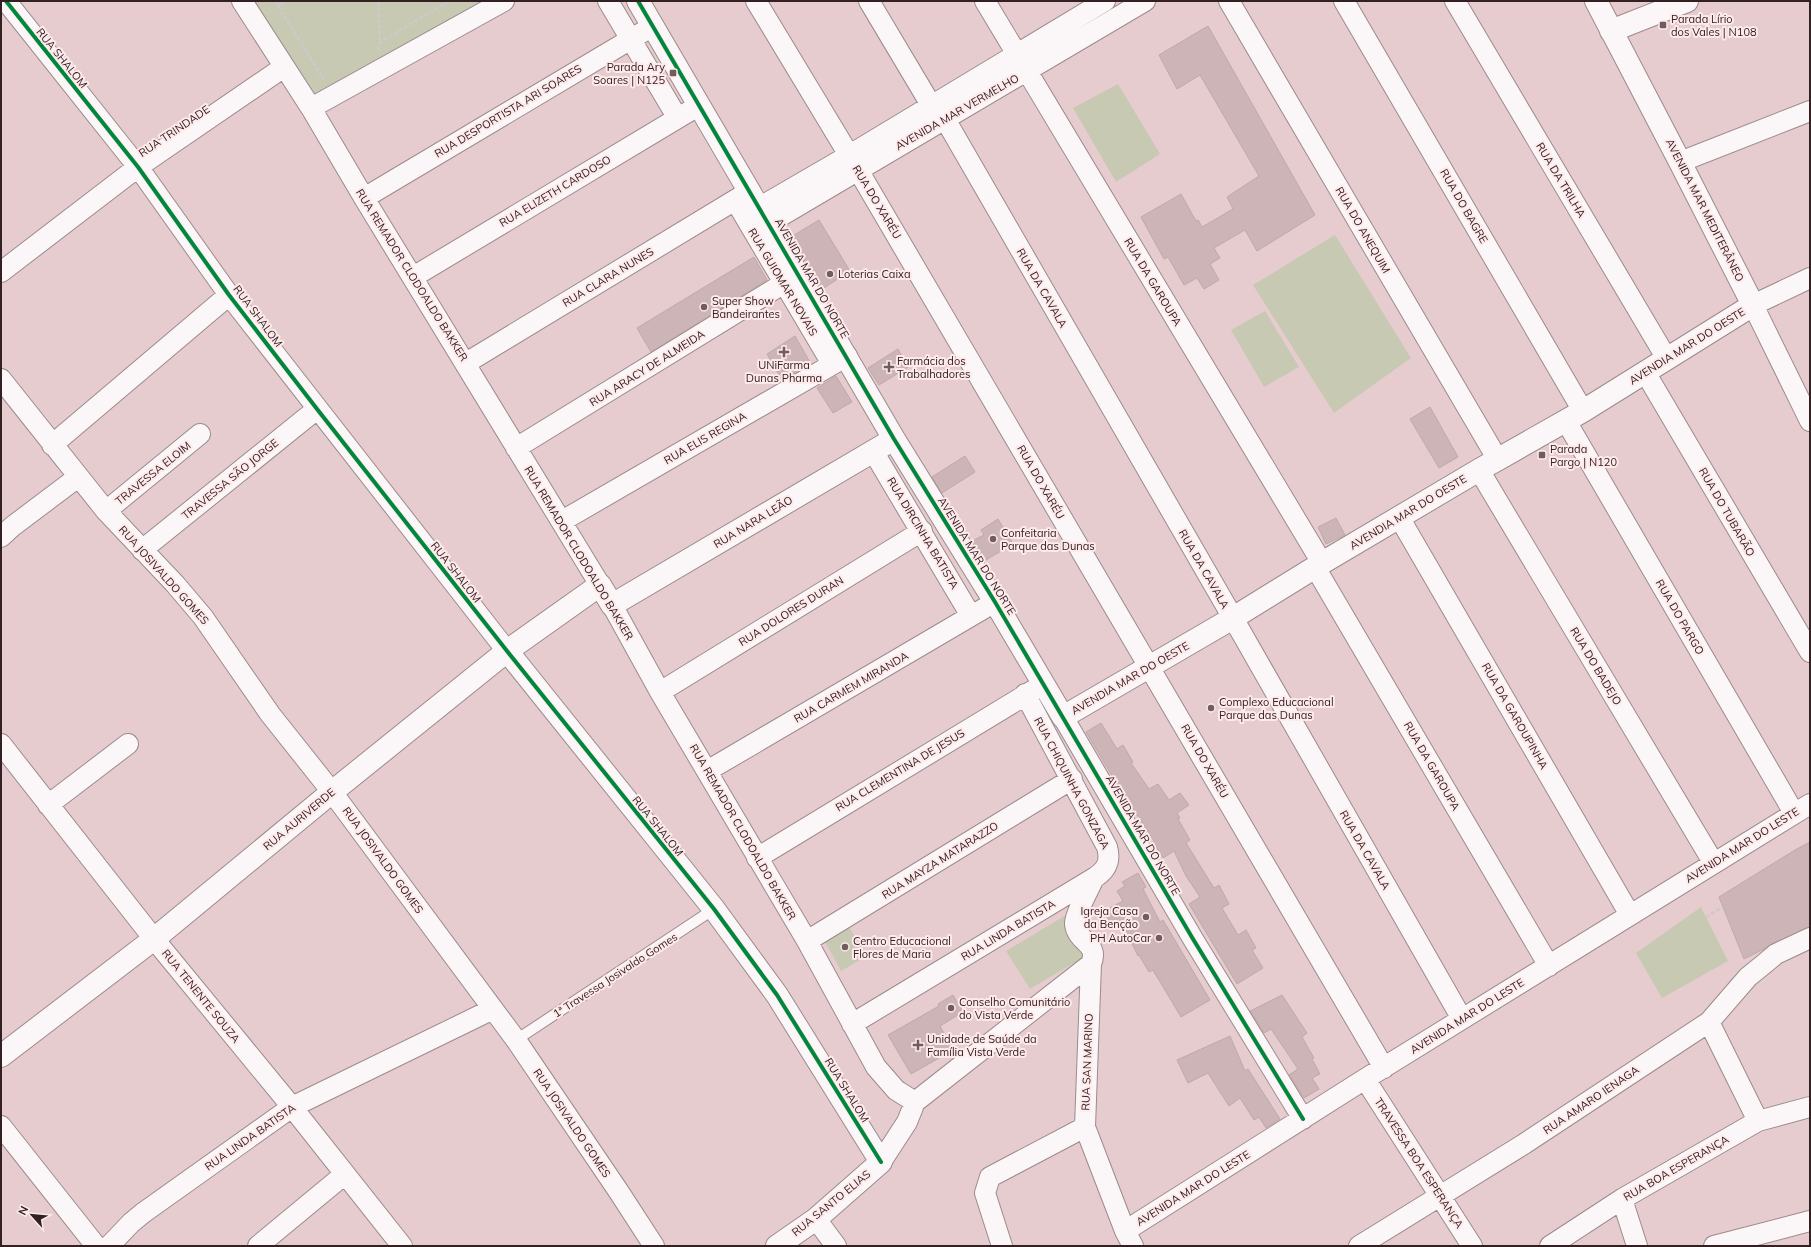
<svg xmlns="http://www.w3.org/2000/svg" width="1811" height="1247" font-family="Mulish,sans-serif">
  <style>
    .green { fill: #c7c9b3 }
    .building { fill: #cdb4b6; stroke: #bea9ab }
    .lines { fill: none; stroke-linecap: round; stroke-linejoin: round }
    .service-casing { stroke: #9d8a8b; stroke-width: 12 }
    .minor-casing { stroke: #9d8a8b; stroke-width: 22 }
    .tertiary-casing { stroke: #9d8a8b; stroke-width: 24 }
    .path { stroke: #d0c8c9; stroke-width: 2.5; stroke-dasharray: 4 2; stroke-linecap: butt }
    .service { stroke: #fbf7f8; stroke-width: 10 }
    .minor { stroke: #fbf7f8; stroke-width: 20 }
    .tertiary { stroke: #fbf7f8; stroke-width: 22 }
    .cycleway-casing { stroke: #feeaeb; stroke-width: 6 }
    .cycleway { stroke: #00873e; stroke-width: 4 }
    .poi-dot { fill: #715c5e; stroke: #feeaeb; stroke-width: 1.5 }
    .labels { text-anchor: middle; dominant-baseline: central; stroke-width: 4; stroke-linejoin: round; paint-order: stroke }
    .poi-label { font-size: 11px; fill: #322022; stroke: #feeaeb; text-anchor: start }
    .street-label { font-size: 11px; fill: #322022; stroke: #feeaeb }
  </style>
  <rect width="100%" height="100%" fill="#e6ccce"/>
  <path class="green" d="M242,1H504L311,108Z
    M1118,84L1160,154L1116,182L1073,108Z
    M1335,235L1411,358L1334,413L1253,285Z
    M1265,311L1299,367L1264,387L1231,330Z
    M1701,907L1728,961L1662,998L1636,953Z
    M1068,914L1089,954L1030,989L1006,951Z
    M847,924L867,956L841,971L823,938Z"/>
  <path class="building" d="M1208,26L1315,215L1257,251L1245,230L1214,248L1220,258L1210,264L1219,280L1204,289L1197,278L1184,285L1168,257L1164,259L1141,217L1181,194L1196,221L1198,220L1202,227L1233,209L1227,197L1259,176L1200,75L1177,89L1159,55Z
    M819,220L850,271L821,290L791,237Z
    M754,257L767,280L651,352L637,328Z
    M795,336L811,364L782,380L767,354Z
    M898,349L908,367L879,385L868,368Z
    M836,376L852,402L833,413L817,388Z
    M1430,407L1458,457L1439,468L1410,419Z
    M965,456L975,472L942,493L932,477Z
    M1336,518L1345,535L1326,544L1318,527Z
    M998,519L1013,544L984,561L972,541L984,535L981,530Z
    M1101,723L1117,749L1123,745L1133,762L1131,763L1149,789L1158,784L1169,800L1180,793L1189,805L1177,813L1180,818L1178,819L1190,840L1186,843L1214,888L1219,885L1229,904L1222,908L1238,935L1246,930L1256,948L1252,950L1263,968L1237,984L1189,904L1200,897L1186,876L1174,851L1163,858L1153,842L1154,841L1115,781L1086,732Z
    M1810,842V927L1771,944L1764,949L1744,959L1719,897L1795,850Z
    M1138,873L1146,887L1143,889L1160,922L1163,920L1210,1000L1181,1017L1153,970L1149,972L1139,955L1138,956L1121,921L1112,926L1104,911L1123,901L1117,891L1125,886L1122,882Z
    M953,995L963,1012L940,1026L953,1050L911,1074L888,1035L939,1006L938,1004Z
    M1282,995L1307,1033L1302,1037L1314,1058L1312,1059L1320,1074L1312,1078L1319,1089L1304,1098L1289,1075L1298,1069L1271,1029L1264,1033L1250,1011Z
    M1230,1036L1245,1071L1248,1069L1280,1119L1266,1128L1259,1117L1254,1120L1240,1098L1229,1106L1208,1073L1188,1083L1177,1060Z"/>
  <g class="lines">
    <defs>
      <path id="service" d="M516,1040L714,909"/>
      <path id="minor" d="M6,1L138,167L229,295L507,651
        M242,1L311,108L364,198L600,585
        M608,1L677,117
        M756,1L858,170L1384,1068
        M869,1L931,105
        M985,1L1322,563
        M1229,1L1498,460
        M1344,1L1583,411
        M1455,1L1667,359
        M311,108L504,1
        M945,119L1233,618L1462,1019
        M1680,162L1810,111
        M364,198L653,26
        M735,200L832,364
        M760,207L848,156L1105,1
        M769,223L1145,1
        M1,272L138,167L284,67
        M413,277L698,106
        M1810,278L1753,305L1810,421
        M466,363L750,191
        M1645,372L1810,652
        M1,379L106,511L175,584L203,617L270,714L332,792L516,1040L619,1192L654,1246
        M1566,421L1794,813
        M52,445L229,295
        M516,448L799,274
        M873,451L971,616
        M1479,470L1713,862
        M106,511L200,434
        M1399,517L1630,915
        M562,521L847,356
        M1,537L13,526L78,477
        M142,550L317,409
        M1315,567L1549,966
        M612,605L660,692L807,941L876,1067L896,1090L915,1102
        M660,692L922,531
        M1063,717L1193,939L1303,1119
        M1,744L154,939L292,1107L402,1246
        M707,771L995,602
        M48,805L128,744
        M757,858L1037,688
        M1094,878C1090,887 1074,916 1075,924C1077,943 1100,943 1091,964L1085,1127L1125,1231L1133,1246
        M807,941L1072,779
        M1709,1022L1758,1121
        M852,1024L1094,878C1107,870 1111,861 1107,847L1025,694
        M1365,1079L1472,1246
        M1,1126L96,1246
        M881,1162L907,1122L915,1102L1091,964
        M1622,1199L1637,1246
        M816,1219L836,1246
        M1125,1231L1365,1079L1810,804
        M109,1246L131,1223L143,1213L292,1107L493,1009
        M258,1246L345,1174
        M1002,1246L985,1193L990,1177L1085,1127
        M1359,1246L1524,1144L1709,1022L1748,977L1764,964L1776,954L1810,938
        M1550,1246L1622,1199L1758,1121L1810,1107
        M1714,1246L1810,1221"/>
      <path id="tertiary" d="M638,1L894,439L995,602L1063,717L1233,618L1322,563L1479,470L1583,411L1753,305L1680,162L1596,1
        M1611,31L1687,1
        M507,651L714,909L777,995L881,1162L816,1219L777,1246
        M1,1056L154,939L332,792L507,651L600,585L612,605L894,439"/>
    </defs>
    <use href="#service" class="service-casing"/>
    <use href="#minor" class="minor-casing"/>
    <use href="#tertiary" class="tertiary-casing"/>
    <path class="path" d="M275,1L324,80
      M378,1L380,42
      M378,3L382,1
      M278,6L286,1
      M378,50L380,42L449,1
      M1706,917L1723,907"/>
    <use href="#service" class="service"/>
    <use href="#minor" class="minor"/>
    <use href="#tertiary" class="tertiary"/>
    <defs>
      <path id="cycleway" d="M6,1L138,167L229,295L317,409L507,651L714,909L777,995L881,1162
        M638,1L894,439L995,602L1193,939L1303,1119"/>
    </defs>
    <use href="#cycleway" class="cycleway-casing"/>
    <use href="#cycleway" class="cycleway"/>
  </g>
  <g class="poi-dot">
    <rect x="1659" y="21" width="8" height="8" rx="2"/>
    <rect x="669" y="69" width="8" height="8" rx="2"/>
    <circle cx="830" cy="274" r="4"/>
    <circle cx="704" cy="307" r="4"/>
    <path d="M782 346h4v4h4v4h-4v4h-4v-4h-4v-4h4z"/>
    <path d="M887 361h4v4h4v4h-4v4h-4v-4h-4v-4h4z"/>
    <rect x="1538" y="451" width="8" height="8" rx="2"/>
    <circle cx="993" cy="539" r="4"/>
    <circle cx="1211" cy="708" r="4"/>
    <circle cx="1146" cy="917" r="4"/>
    <circle cx="1159" cy="938" r="4"/>
    <circle cx="845" cy="947" r="4"/>
    <circle cx="951" cy="1008" r="4"/>
    <path d="M916 1039h4v4h4v4h-4v4h-4v-4h-4v-4h4z"/>
  </g>
  <g class="labels">
    <g class="poi-label">
      <text x="1671" y="19">Parada Lírio<tspan x="1671" dy="13">dos Vales | N108</tspan></text>
      <text x="665" y="67" text-anchor="end">Parada Ary<tspan x="665" dy="13">Soares | N125</tspan></text>
      <text x="838" y="274">Loterias Caixa</text>
      <text x="712" y="301">Super Show<tspan x="712" dy="13">Bandeirantes</tspan></text>
      <text x="897" y="361">Farmácia dos<tspan x="897" dy="13">Trabalhadores</tspan></text>
      <text x="784" y="365" text-anchor="middle">UNiFarma<tspan x="784" dy="13">Dunas Pharma</tspan></text>
      <text x="1550" y="449">Parada<tspan x="1550" dy="13">Pargo | N120</tspan></text>
      <text x="1001" y="533">Confeitaria<tspan x="1001" dy="13">Parque das Dunas</tspan></text>
      <text x="1219" y="702">Complexo Educacional<tspan x="1219" dy="13">Parque das Dunas</tspan></text>
      <text x="1138" y="911" text-anchor="end">Igreja Casa<tspan x="1138" dy="13">da Benção</tspan></text>
      <text x="1151" y="938" text-anchor="end">PH AutoCar</text>
      <text x="853" y="941">Centro Educacional<tspan x="853" dy="13">Flores de Maria</tspan></text>
      <text x="959" y="1002">Conselho Comunitário<tspan x="959" dy="13">do Vista Verde</tspan></text>
      <text x="927" y="1039">Unidade de Saúde da<tspan x="927" dy="13">Família Vista Verde</tspan></text>
    </g>
    <g class="street-label">
      <text transform="translate(62 58) rotate(51)">RUA SHALOM</text>
      <text transform="translate(508 111) rotate(-31)">RUA DESPORTISTA ARI SOARES</text>
      <text transform="translate(957 112) rotate(-30)">AVENIDA MAR VERMELHO</text>
      <text transform="translate(174 131) rotate(-34)">RUA TRINDADE</text>
      <text transform="translate(1561 180) rotate(59)">RUA DA TRILHA</text>
      <text transform="translate(555 191) rotate(-31)">RUA ELIZETH CARDOSO</text>
      <text transform="translate(877 202) rotate(59)">RUA DO XARÉU</text>
      <text transform="translate(1464 206) rotate(60)">RUA DO BAGRE</text>
      <text transform="translate(1705 210) rotate(63)">AVENIDA MAR MEDITERÂNEO</text>
      <text transform="translate(1363 230) rotate(60)">RUA DO ANEQUIM</text>
      <text transform="translate(412 275) rotate(58)">RUA REMADOR CLODOALDO BAKKER</text>
      <text transform="translate(608 277) rotate(-31)">RUA CLARA NUNES</text>
      <text transform="translate(812 278) rotate(60)">AVENIDA MAR DO NORTE</text>
      <text transform="translate(783 282) rotate(59)">RUA GUIOMAR NOVAIS</text>
      <text transform="translate(1153 282) rotate(59)">RUA DA GAROUPA</text>
      <text transform="translate(1042 288) rotate(60)">RUA DA CAVALA</text>
      <text transform="translate(258 316) rotate(53)">RUA SHALOM</text>
      <text transform="translate(1687 346) rotate(-32)">AVENDIA MAR DO OESTE</text>
      <text transform="translate(647 368) rotate(-32)">RUA ARACY DE ALMEIDA</text>
      <text transform="translate(705 438) rotate(-30)">RUA ELIS REGINA</text>
      <text transform="translate(153 473) rotate(-39)">TRAVESSA ELOIM</text>
      <text transform="translate(230 479) rotate(-39)">TRAVESSA SÃO JORGE</text>
      <text transform="translate(1041 482) rotate(60)">RUA DO XARÉU</text>
      <text transform="translate(1408 512) rotate(-31)">AVENDIA MAR DO OESTE</text>
      <text transform="translate(1727 512) rotate(60)">RUA DO TUBARÃO</text>
      <text transform="translate(753 522) rotate(-31)">RUA NARA LEÃO</text>
      <text transform="translate(923 533) rotate(59)">RUA DIRCINHA BATISTA</text>
      <text transform="translate(579 553) rotate(59)">RUA REMADOR CLODOALDO BAKKER</text>
      <text transform="translate(977 556) rotate(58)">AVENIDA MAR DO NORTE</text>
      <text transform="translate(1204 569) rotate(60)">RUA DA CAVALA</text>
      <text transform="translate(456 572) rotate(52)">RUA SHALOM</text>
      <text transform="translate(164 575) rotate(48)">RUA JOSIVALDO GOMES</text>
      <text transform="translate(791 611) rotate(-32)">RUA DOLORES DURAN</text>
      <text transform="translate(1680 617) rotate(60)">RUA DO PARGO</text>
      <text transform="translate(1596 666) rotate(59)">RUA DO BADEJO</text>
      <text transform="translate(1130 678) rotate(-30)">AVENDIA MAR DO OESTE</text>
      <text transform="translate(851 687) rotate(-30)">RUA CARMEM MIRANDA</text>
      <text transform="translate(1515 716) rotate(60)">RUA DA GAROUPINHA</text>
      <text transform="translate(1205 761) rotate(60)">RUA DO XARÉU</text>
      <text transform="translate(1432 766) rotate(60)">RUA DA GAROUPA</text>
      <text transform="translate(900 770) rotate(-31)">RUA CLEMENTINA DE JESUS</text>
      <text transform="translate(1072 783) rotate(62)">RUA CHIQUINHA GONZAGA</text>
      <text transform="translate(299 819) rotate(-40)">RUA AURIVERDE</text>
      <text transform="translate(658 826) rotate(51)">RUA SHALOM</text>
      <text transform="translate(743 832) rotate(60)">RUA REMADOR CLODOALDO BAKKER</text>
      <text transform="translate(1143 835) rotate(60)">AVENIDA MAR DO NORTE</text>
      <text transform="translate(1742 845) rotate(-32)">AVENIDA MAR DO LESTE</text>
      <text transform="translate(1365 850) rotate(60)">RUA DA CAVALA</text>
      <text transform="translate(383 860) rotate(54)">RUA JOSIVALDO GOMES</text>
      <text transform="translate(940 860) rotate(-32)">RUA MAYZA MATARAZZO</text>
      <text transform="translate(1008 930) rotate(-31)">RUA LINDA BATISTA</text>
      <text transform="translate(615 975) rotate(-33)">1ª Travessa Josivaldo Gomes</text>
      <text transform="translate(201 996) rotate(51)">RUA TENENTE SOUZA</text>
      <text transform="translate(1467 1016) rotate(-32)">AVENIDA MAR DO LESTE</text>
      <text transform="translate(1087 1062) rotate(-88)">RUA SAN MARINO</text>
      <text transform="translate(847 1090) rotate(58)">RUA SHALOM</text>
      <text transform="translate(1591 1100) rotate(-34)">RUA AMARO IENAGA</text>
      <text transform="translate(572 1123) rotate(56)">RUA JOSIVALDO GOMES</text>
      <text transform="translate(250 1137) rotate(-35)">RUA LINDA BATISTA</text>
      <text transform="translate(1419 1163) rotate(57)">TRAVESSA BOA ESPERANÇA</text>
      <text transform="translate(1676 1168) rotate(-30)">RUA BOA ESPERANÇA</text>
      <text transform="translate(1193 1188) rotate(-32)">AVENIDA MAR DO LESTE</text>
      <text transform="translate(831 1203) rotate(-39)">RUA SANTO ELIAS</text>
    </g>
  </g>
  <rect width="1811" height="1247" fill="none" stroke="#322022" stroke-width="4"/>
  <g transform="translate(32 1215) rotate(297)" stroke="#feeaeb" stroke-width="3" paint-order="stroke">
  <path d="M0-3L7 15L0 10L-7 15Z" fill="#322022"/>
  <text y="-6" font-size="11" font-weight="bold" text-anchor="middle" fill="#322022">N</text>
  </g>
</svg>
